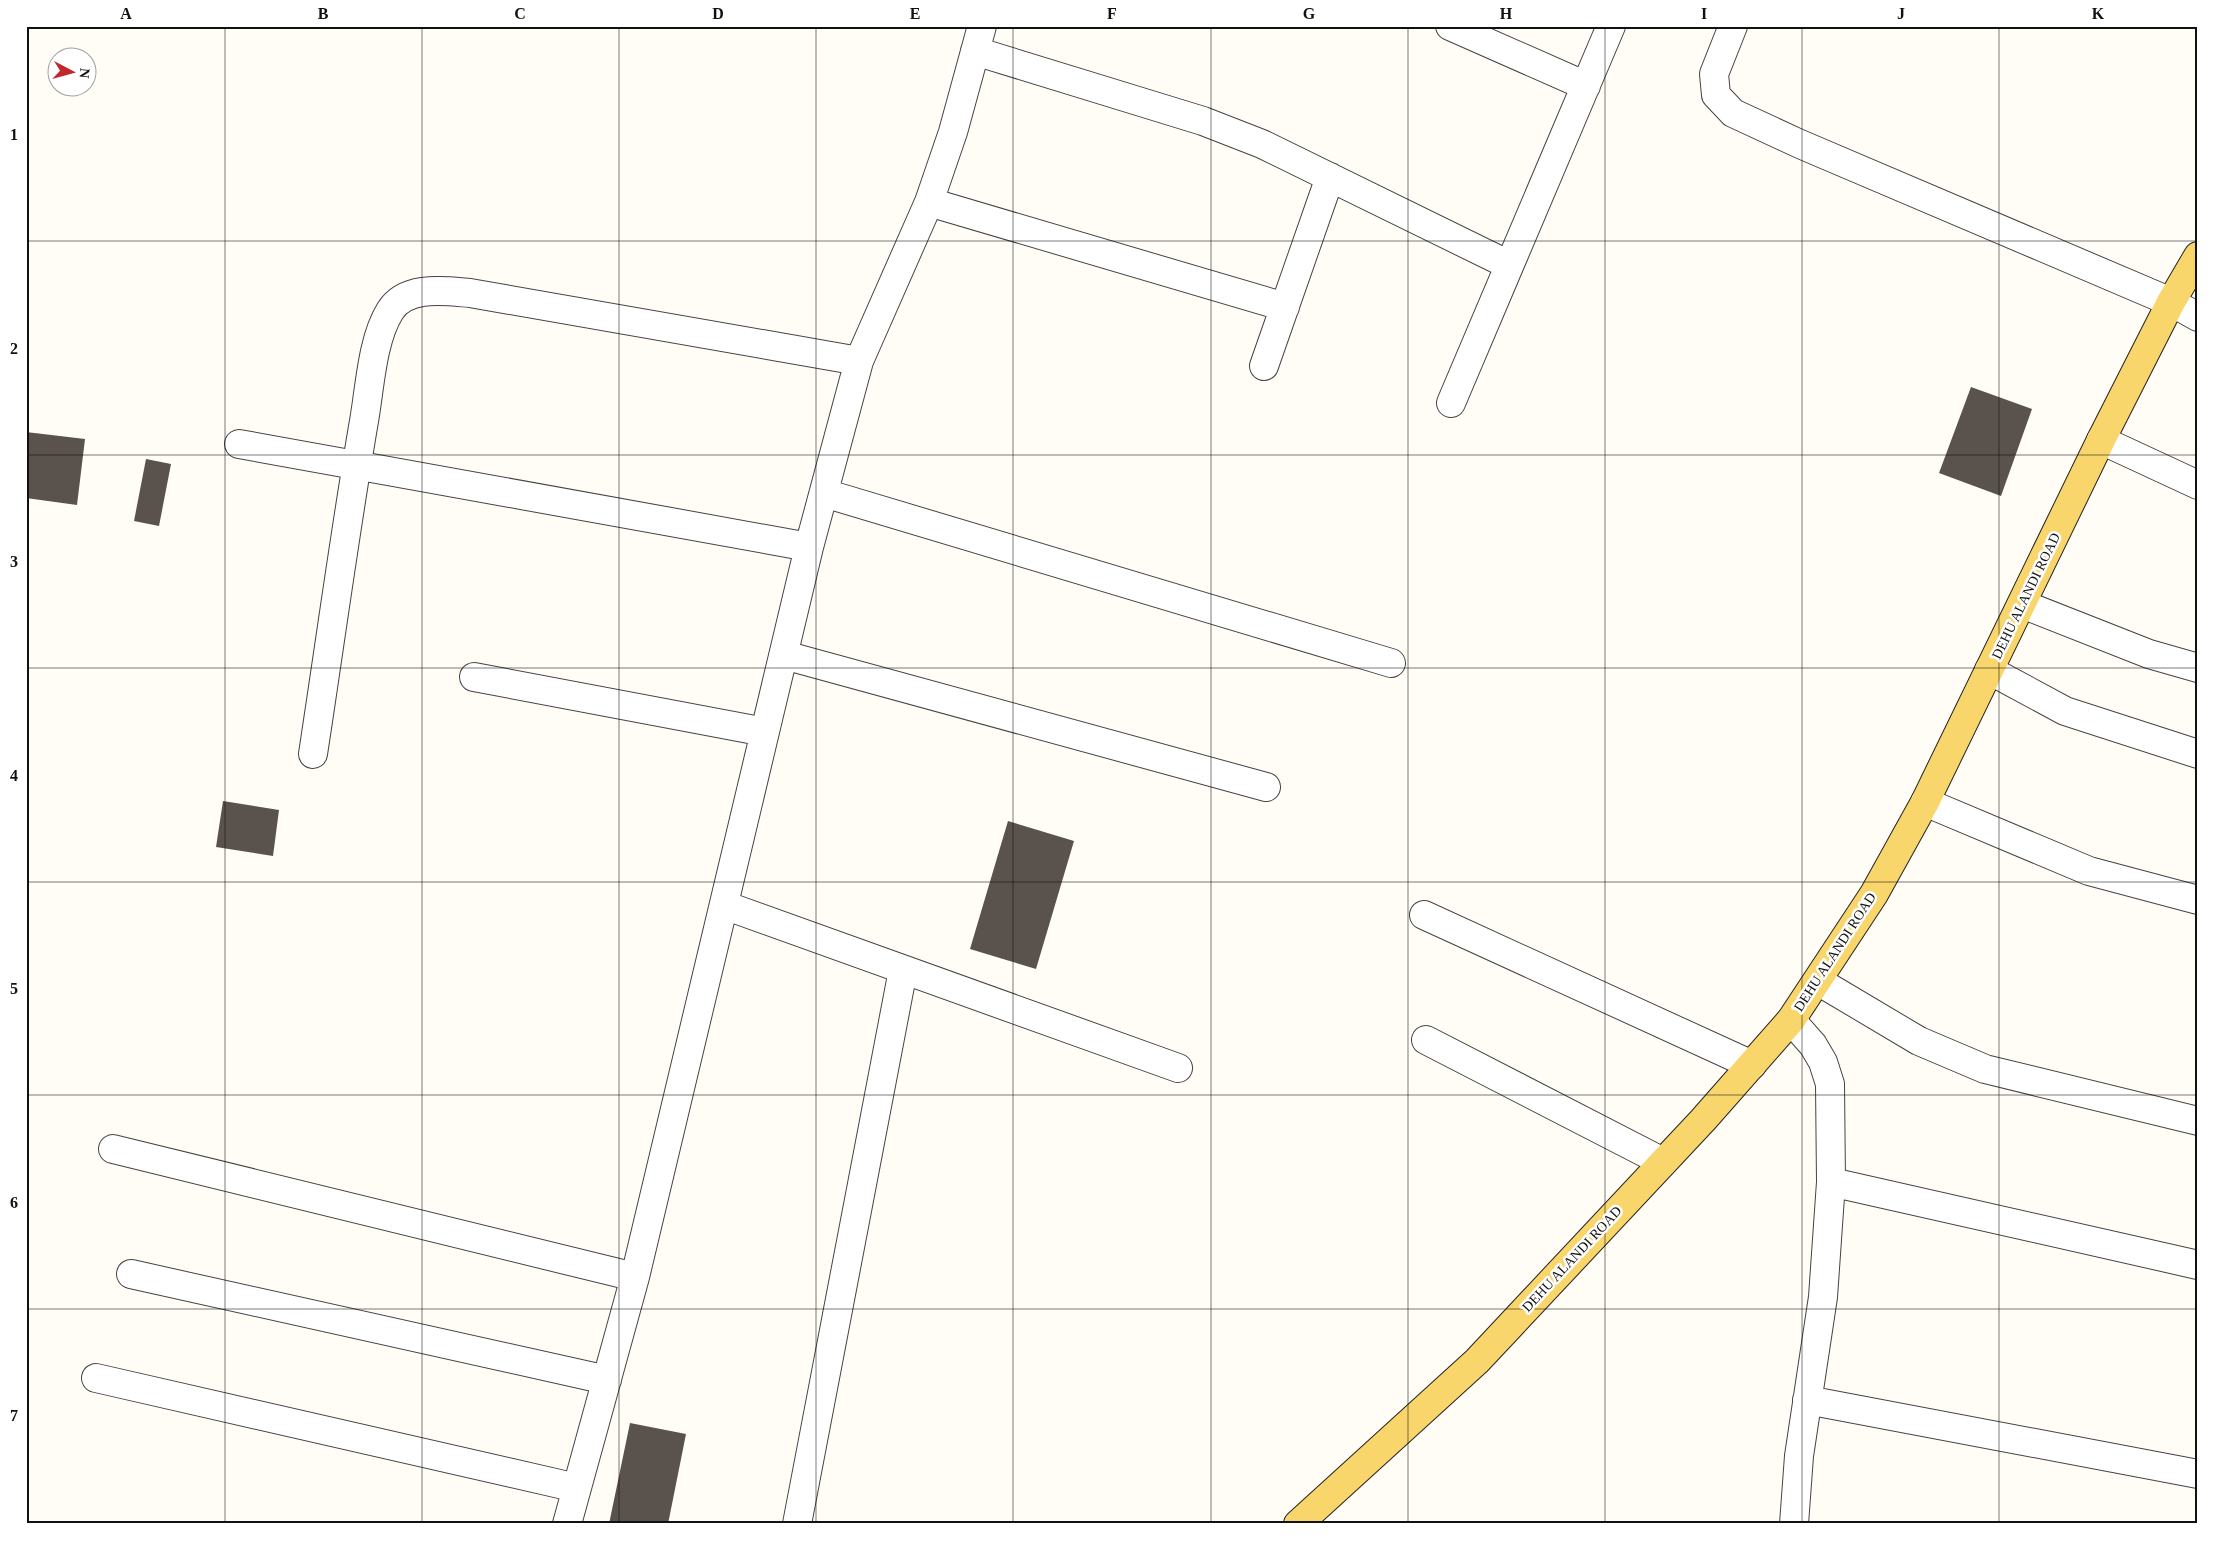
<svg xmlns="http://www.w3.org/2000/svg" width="2224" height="1550" font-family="Georgia,serif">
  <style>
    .building { fill: #5a524d }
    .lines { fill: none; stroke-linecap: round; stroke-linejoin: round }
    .minor-casing { stroke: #444; stroke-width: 30 }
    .major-casing { stroke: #222; stroke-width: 30 }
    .minor { stroke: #fff; stroke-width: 28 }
    .major { stroke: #f9d66b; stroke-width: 28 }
    .grid { fill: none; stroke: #111; stroke-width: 1; stroke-opacity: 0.55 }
    .labels { text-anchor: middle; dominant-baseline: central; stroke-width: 5; stroke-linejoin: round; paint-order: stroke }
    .street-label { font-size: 14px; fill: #111; stroke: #fff }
    .neatline { fill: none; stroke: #111; stroke-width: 2 }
    .grid-label { font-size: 16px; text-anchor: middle; font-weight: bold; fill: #111 }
  </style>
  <rect width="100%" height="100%" fill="#fffdf5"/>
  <path class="building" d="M1971,387L2032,409L2001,496L1939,473Z
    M26,432L85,439L77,505L26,498Z
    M146,459L171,464L159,526L134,521Z
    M223,801L279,810L273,856L216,847Z
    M1008,821L1074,841L1036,969L970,949Z
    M630,1423L686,1434L668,1524H609Z"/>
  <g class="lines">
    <defs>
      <path id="minor" d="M1450,26L1586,86
        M1733,26L1714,74L1716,95L1733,113L1800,144L2171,302L2198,317
        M975,51L1203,121L1262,144L1509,265
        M929,202L1285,307
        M1264,366L1330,177
        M1451,403L1611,26
        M2101,440L2198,485
        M239,444L809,547
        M824,493L1391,663
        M2022,604L2149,654L2198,668
        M784,655L1266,787
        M1989,670L2065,711L2198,754
        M474,677L765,732
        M313,754C330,643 345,532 364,421C370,387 372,340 390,311C406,285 445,291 470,293L859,361
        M1925,802L2089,871L2198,900
        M724,905L1178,1068
        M1424,915L1752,1065
        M1818,981L1919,1041L1985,1069L2198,1121
        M1791,1020L1813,1045L1823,1062L1830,1084L1831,1182L1823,1297L1799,1456L1794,1524
        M1426,1040L1663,1162
        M113,1149L635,1277
        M1831,1182L2198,1265
        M131,1274L607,1380
        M96,1378L577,1488
        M1807,1400L2198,1474
        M567,1524L635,1277L809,547L859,361L929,202L953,132L982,26
        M797,1524L903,970"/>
      <path id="major" d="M1298,1524L1477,1361L1703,1120L1791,1020L1874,894L1925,802L2101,440L2171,302L2198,256"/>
    </defs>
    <use href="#minor" class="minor-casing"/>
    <use href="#major" class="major-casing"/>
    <use href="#minor" class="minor"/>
    <use href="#major" class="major"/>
  </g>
  <path class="grid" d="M225,26V1524M422,26V1524M619,26V1524M816,26V1524M1013,26V1524M1211,26V1524M1408,26V1524M1605,26V1524M1802,26V1524M1999,26V1524M26,241H2198M26,455H2198M26,668H2198M26,882H2198M26,1095H2198M26,1309H2198"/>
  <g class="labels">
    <g class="street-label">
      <text transform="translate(2026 596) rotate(-64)">DEHU ALANDI ROAD</text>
      <text transform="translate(1835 952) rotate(-57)">DEHU ALANDI ROAD</text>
      <text transform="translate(1572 1259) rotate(-47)">DEHU ALANDI ROAD</text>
    </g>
  </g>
  <rect width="2224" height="1550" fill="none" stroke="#ffffff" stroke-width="55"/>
  <g transform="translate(72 72) rotate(96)"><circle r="24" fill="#ffffff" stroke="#a0a0a0"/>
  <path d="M0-4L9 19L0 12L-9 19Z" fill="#c4262e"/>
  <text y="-8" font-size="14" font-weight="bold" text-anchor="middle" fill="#111111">N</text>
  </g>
  <rect x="28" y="28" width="2168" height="1494" class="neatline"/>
  <g class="grid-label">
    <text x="126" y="19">A</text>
    <text x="323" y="19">B</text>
    <text x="520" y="19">C</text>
    <text x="718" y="19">D</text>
    <text x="915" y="19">E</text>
    <text x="1112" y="19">F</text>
    <text x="1309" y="19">G</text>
    <text x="1506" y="19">H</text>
    <text x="1704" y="19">I</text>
    <text x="1901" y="19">J</text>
    <text x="2098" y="19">K</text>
    <text x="14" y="140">1</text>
    <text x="14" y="354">2</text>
    <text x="14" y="567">3</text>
    <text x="14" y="781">4</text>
    <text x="14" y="994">5</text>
    <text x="14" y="1208">6</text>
    <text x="14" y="1421">7</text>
  </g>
</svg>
